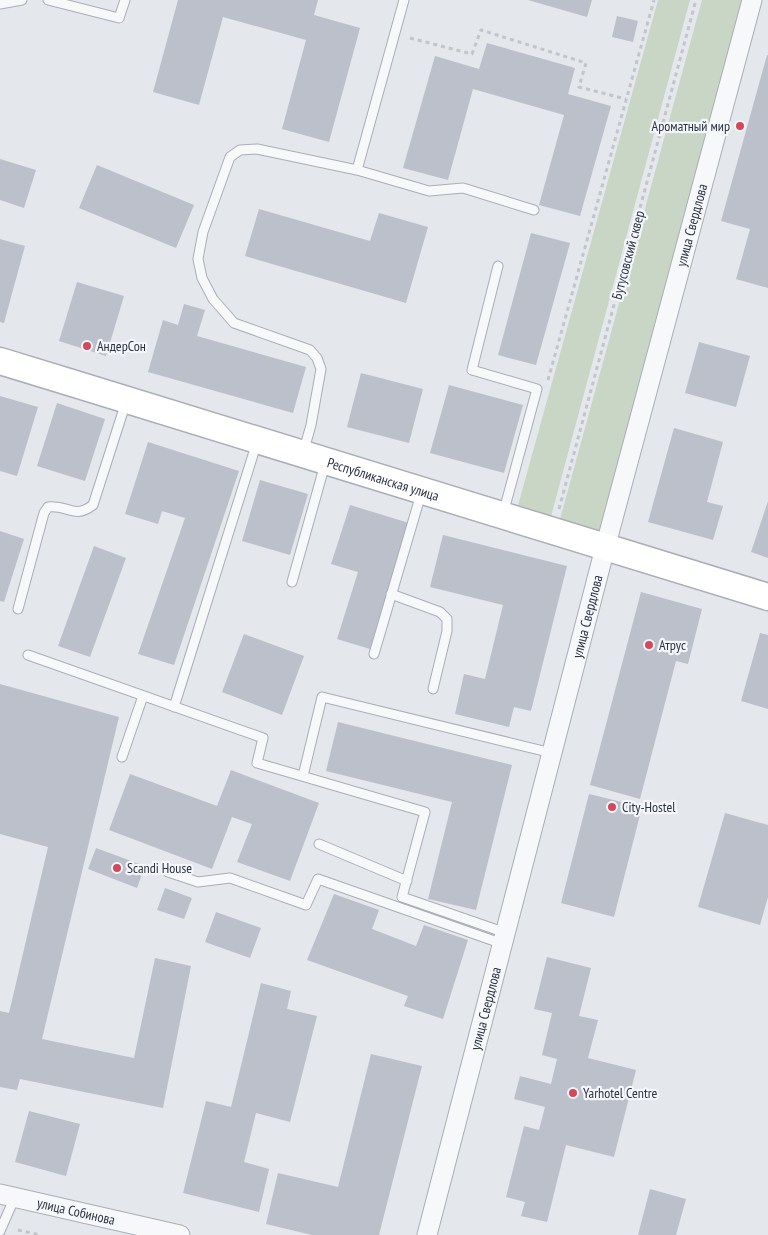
<svg xmlns="http://www.w3.org/2000/svg" width="768" height="1235" font-family="'PT Sans Narrow',sans-serif">
  <style>
    .green { fill: #c9d6c5 }
    .building { fill: #bbc0ca }
    .lines { fill: none; stroke-linecap: round; stroke-linejoin: round }
    .service-casing { stroke: #a9aeb7; stroke-width: 11 }
    .minor-casing { stroke: #a9aeb7; stroke-width: 21 }
    .secondary-casing { stroke: #a9aeb7; stroke-width: 29 }
    .path { stroke: #c2c5cb; stroke-width: 3; stroke-dasharray: 4 4; stroke-linecap: butt }
    .service { stroke: #f7f8fa; stroke-width: 9 }
    .minor { stroke: #f7f8fa; stroke-width: 19 }
    .secondary { stroke: #fff; stroke-width: 26 }
    .poi-dot { fill: #d1495b; stroke: #f4f6f9; stroke-width: 2 }
    .labels { text-anchor: middle; dominant-baseline: central; stroke-width: 4.5; stroke-linejoin: round; paint-order: stroke }
    .poi-label { font-size: 14px; fill: #2b3445; stroke: #f4f6f9; text-anchor: start }
    .street-label { font-size: 14px; fill: #2b3445; stroke: #f4f6f9 }
  </style>
  <rect width="100%" height="100%" fill="#e4e7ec"/>
  <path class="green" d="M658,0H690L550,520L517,509Z
    M702,0H743L598,536L559,523Z"/>
  <path class="building" d="M178,0H318L314,15L360,28L329,142L282,129L306,40L223,17L199,105L153,92Z
    M528,0H592L587,17Z
    M617,16L638,21L633,42L612,37Z
    M487,43L575,68L568,94L611,106L580,216L539,205L564,115L473,89L448,180L403,168L435,56L479,69Z
    M767,55H768V288L736,279L750,229L721,221Z
    M0,159L36,170L24,208L0,200Z
    M97,165L194,205L176,248L79,208Z
    M259,209L370,241L379,213L428,227L406,303L245,256Z
    M531,233L570,243L536,365L498,355Z
    M0,239L25,246L4,323L0,322Z
    M77,282L124,296L106,356L59,341Z
    M184,304L205,310L197,336L306,367L293,413L148,372L163,320L178,325Z
    M699,342L750,356L736,407L685,393Z
    M361,373L423,389L409,443L347,427Z
    M449,385L523,405L504,473L430,453Z
    M0,396L38,407L17,476L0,471Z
    M57,403L105,419L85,481L37,466Z
    M674,428L723,442L707,502L723,506L713,540L648,522Z
    M148,442L239,471L174,665L138,654L185,518L162,511L158,524L125,514Z
    M260,480L308,494L290,555L242,541Z
    M768,501V558L751,552Z
    M350,505L409,523L370,649L337,639L358,572L331,564Z
    M0,531L24,539L4,602L0,601Z
    M443,535L567,566L531,711L514,707L509,727L455,714L464,674L485,679L503,605L430,587Z
    M94,546L126,558L90,657L58,646Z
    M641,592L702,609L688,664L676,661L640,799L590,785Z
    M760,633L768,635V709L741,701Z
    M244,634L304,656L282,715L222,692Z
    M0,684L119,717L42,1039L134,1058L155,958L191,966L163,1108L20,1079L17,1090L0,1087V1011L9,1013L48,847L0,834Z
    M338,722L512,765L476,910L428,899L452,802L326,771Z
    M231,770L319,803L290,881L237,862L252,824L232,817L212,869L109,830L130,774L217,806Z
    M589,794L642,807L614,917L561,903Z
    M725,813L768,825V897L760,925L698,907Z
    M96,848L145,866L137,888L88,869Z
    M165,888L192,898L184,919L157,910Z
    M334,894L379,910L372,929L416,946L424,925L468,940L443,1019L404,1006L408,996L307,960Z
    M216,912L261,928L250,958L205,942Z
    M547,957L591,968L579,1016L598,1020L588,1058L636,1070L614,1157L566,1145L547,1222L521,1216L525,1202L506,1197L524,1126L539,1130L545,1107L514,1099L520,1076L551,1084L557,1059L542,1055L552,1013L534,1009Z
    M261,983L291,991L287,1009L317,1016L290,1122L256,1113L244,1162L269,1169L259,1212L183,1193L206,1101L231,1107Z
    M371,1054L422,1066L379,1235H312L266,1224L278,1173L338,1187Z
    M29,1111L80,1124L66,1176L15,1162Z
    M650,1189L686,1199L676,1235H638Z"/>
  <g class="lines">
    <defs>
      <path id="service" d="M48,0L119,18L125,0
        M0,4L22,0
        M357,170L429,191L463,188L534,210
        M498,266L472,370L537,389L503,514
        M303,453L311,425L321,369L317,358L310,350L234,323L213,299L202,278L198,259L203,232L230,157L240,150L257,149L357,170L404,0
        M292,582L325,464
        M391,594L440,612L447,619V631L433,689
        M18,609L44,513L48,507C68,504 73,520 93,505L126,402
        M374,654L421,494
        M28,655L263,738L257,763L425,812L402,897L506,933
        M174,707L257,442
        M122,757L143,696
        M303,776L322,697L552,753
        M319,844L407,881
        M168,872L198,882L230,878L306,905L318,879L503,944
        M0,1231L15,1197"/>
      <g id="minor">
        <path id="s1" d="M0,1194L180,1235"/>
        <path id="s2" d="M427,1235L605,548L752,0"/>
      </g>
      <g id="secondary">
        <path id="s3" d="M0,361C256,439 511,520 768,597"/>
      </g>
    </defs>
    <use href="#service" class="service-casing"/>
    <use href="#minor" class="minor-casing"/>
    <use href="#secondary" class="secondary-casing"/>
    <path class="path" d="M410,38L472,54L481,30L586,63L579,87L626,99
      M548,380L654,0
      M559,509L696,0
      M18,1230L40,1235"/>
    <use href="#service" class="service"/>
    <use href="#minor" class="minor"/>
    <use href="#secondary" class="secondary"/>
  </g>
  <g class="poi-dot">
    <circle cx="740" cy="126" r="5"/>
    <circle cx="87" cy="346" r="5"/>
    <circle cx="649" cy="645" r="5"/>
    <circle cx="612" cy="807" r="5"/>
    <circle cx="117" cy="868" r="5"/>
    <circle cx="573" cy="1093" r="5"/>
  </g>
  <g class="labels">
    <g class="poi-label">
      <text x="730" y="126" text-anchor="end">Ароматный мир</text>
      <text x="97" y="346">АндерСон</text>
      <text x="659" y="645">Атрус</text>
      <text x="622" y="807">City-Hostel</text>
      <text x="127" y="868">Scandi House</text>
      <text x="583" y="1093">Yarhotel Centre</text>
    </g>
    <g class="street-label">
      <text stroke="none"><textPath href="#s2" startOffset="1044">улица Свердлова</textPath></text>
      <text transform="translate(628 255) rotate(-75)">Бутусовский сквер</text>
      <text stroke="none"><textPath href="#s3" startOffset="401">Республиканская улица</textPath></text>
      <text stroke="none"><textPath href="#s2" startOffset="639">улица Свердлова</textPath></text>
      <text stroke="none"><textPath href="#s2" startOffset="234">улица Свердлова</textPath></text>
      <text stroke="none"><textPath href="#s1" startOffset="78">улица Собинова</textPath></text>
    </g>
  </g>
</svg>
